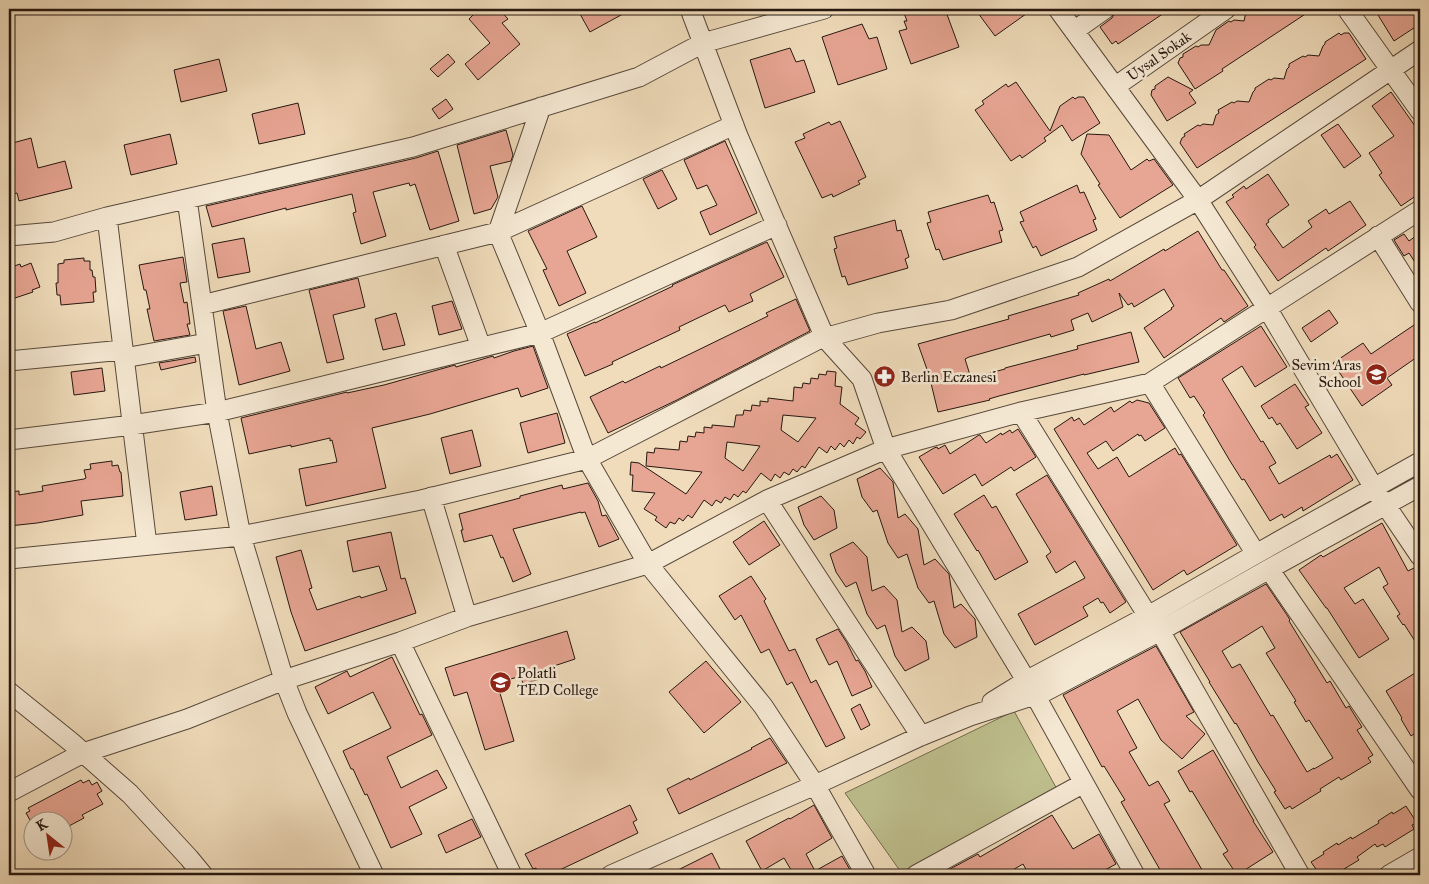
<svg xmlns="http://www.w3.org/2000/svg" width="1429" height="884" font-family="'IM FELL Great Primer',serif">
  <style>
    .green { fill: #bebf8d; stroke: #726c4e }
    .building { fill: #e7a593; stroke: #261810; fill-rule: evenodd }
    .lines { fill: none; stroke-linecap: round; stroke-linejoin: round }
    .minor-casing { stroke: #58493b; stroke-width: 21 }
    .minor { stroke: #f5e8d3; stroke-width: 19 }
    .labels { text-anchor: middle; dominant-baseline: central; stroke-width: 5; stroke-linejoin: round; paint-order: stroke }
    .street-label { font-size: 15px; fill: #261810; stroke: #f5e8d3 }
    .poi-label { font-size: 15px; fill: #261810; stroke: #f5e8d3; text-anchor: start }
  </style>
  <rect width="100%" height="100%" fill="#f0dcbb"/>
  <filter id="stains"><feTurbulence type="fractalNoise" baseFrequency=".004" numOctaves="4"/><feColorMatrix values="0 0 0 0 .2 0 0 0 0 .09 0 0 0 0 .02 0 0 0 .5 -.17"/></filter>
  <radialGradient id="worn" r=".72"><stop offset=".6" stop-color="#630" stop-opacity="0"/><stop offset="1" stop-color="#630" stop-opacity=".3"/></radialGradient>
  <path class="green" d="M1014,711L1058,791L910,875H903L845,793Z"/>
  <path class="building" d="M468,9H499L508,19L502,23L520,44L478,80L465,64L490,43L469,19L473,15Z
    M589,9H632L590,32L580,14Z
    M916,9H945L959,47L911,64L899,31L907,29L904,21H907L904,13Z
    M975,9H1033L995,36Z
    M1116,9H1170L1118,44L1116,41L1112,44L1100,27L1112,18L1115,13Z
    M1252,9H1313L1222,69L1223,71L1195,89L1178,63L1180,58L1183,57V54L1196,46L1198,47L1201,45H1209L1216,30L1229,21L1231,22L1234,20L1244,21L1246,12Z
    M1382,9H1413L1420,19V24L1394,41L1378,15L1379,11Z
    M862,24L869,39L877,37L887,69L838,85L822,37Z
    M1339,33L1341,35L1344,33H1349L1366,59L1197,168L1180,143L1182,138L1185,136L1184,134L1198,125L1200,126L1203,124L1213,125L1216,115L1219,113L1218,110L1232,102L1234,103L1237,101L1249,102L1253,92L1255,90V88L1269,79L1271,80L1274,78L1284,79L1287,69L1289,67V64L1303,56L1305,57L1308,55L1319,56L1323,46L1325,44V42Z
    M790,48L796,62L804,60L815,92L765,108L750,60Z
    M448,54L455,62L438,77L430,69Z
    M219,59L227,91L181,102L174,70Z
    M1168,77L1193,90L1189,93L1196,103L1167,121L1151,95L1152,90L1155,89V86Z
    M1016,82L1050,131L1060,106L1073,97L1075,99L1078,97H1084L1100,123L1072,141L1062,125L1044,138L1046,141L1022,158L1020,155L1011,161L975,110L984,104L982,101L1006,84L1008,87Z
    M1391,92L1420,133V193L1401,206L1379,175L1382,173L1369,153L1394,136L1372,106Z
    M446,99L453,109L439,119L432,109Z
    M298,103L305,134L259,144L252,114Z
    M840,121L866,177L858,181L860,184L833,197L832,194L822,198L795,142L805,138L803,134L829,122L831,125Z
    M1338,124L1361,156L1344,168L1321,135Z
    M506,130L513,155L511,161L490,166L498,197L491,209L474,214L457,145Z
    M170,134L177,164L131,175L124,145Z
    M1087,134L1109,135L1131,170L1147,159L1149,161L1154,159L1173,185L1120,218L1098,185L1100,184L1081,154Z
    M31,138L38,168L65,161L72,188L19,201L17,193L10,195L9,188V144Z
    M725,141L757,213L710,235L700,212L717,205L707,185L697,189L684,160Z
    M438,151L459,221L430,230L415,184L410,186L409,183L373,192L386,236L361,244L353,213L356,212L352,194L286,210V208L212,227L206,206L416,158Z
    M662,170L677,199L658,209L643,179Z
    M1268,174L1289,205L1268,220L1269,222L1266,224L1283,248L1312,227L1308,221L1326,209L1329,214L1350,201L1366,225L1328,251L1326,248L1278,281L1254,247L1256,245L1226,202L1234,197L1232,195L1244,186L1246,189Z
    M1077,185L1080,193L1084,192L1096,219L1093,220L1097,230L1041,256L1036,246L1033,248L1020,222L1024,221L1020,212Z
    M988,195L991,203L994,202L1003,230L999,231L1002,242L943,260L939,249L936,250L927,223L931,222L928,212Z
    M582,206L597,237L567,251L586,293L559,306L543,270L547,269L528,231Z
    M895,220L897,231L901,230L909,257L905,259L908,268L848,285L845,276L842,277L834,249L837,248L834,237Z
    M1198,231L1222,270H1224L1248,306L1224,322L1221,318L1164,358L1144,328L1172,309L1171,308L1174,306L1164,289L1134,307L1132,303L1128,305L1119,293L1123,307L1092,322L1088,313L1071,320L1074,330L1051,337L1050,334L969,357L965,359L970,375L974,374L975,377L1005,369V368L1078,349L1077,346L1131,332L1139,362L1084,375V374L999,396L989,399L990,400L938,412L929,375L918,344L1009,319L1008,316L1079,295L1078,293L1109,279L1110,281L1164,249L1165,251Z
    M1420,233V270L1409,253L1404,256L1394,240L1404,234L1409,241Z
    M244,238L250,272L218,278L212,244Z
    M767,242L784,277L750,294L753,301L729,312L725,305L679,327L680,330L612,362L613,364L585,376L567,334L595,322V323L673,286L672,285Z
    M183,257L187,282L180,283L184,303L187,302L190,324H187L190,335L154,341L147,309H150L146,290H144L139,265Z
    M84,258V261H90V270H92L93,277H95L96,292H93L94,302L61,305L60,295H57L56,283H58V264L64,263V260Z
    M31,263L40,287L32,290L33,292L9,300V268L20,264L21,267Z
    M358,278L365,307L333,315L344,359L327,363L309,290Z
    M796,299L810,331L677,400L608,433L590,397L623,381L625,383L660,366L661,368L692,353L768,316L766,313Z
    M452,301L462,329L439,335L432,306Z
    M246,306L256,349L281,342L290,371L239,385L223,311Z
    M1329,310L1338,323L1311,342L1302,328Z
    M396,313L405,345L383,350L375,319Z
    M1420,321V355L1387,378L1392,385L1362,406L1333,363L1363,343L1371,354Z
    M1261,326L1287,367L1255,387L1242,366L1222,379L1261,442L1263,441L1276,463L1269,467L1279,484L1330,455L1331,458L1337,454L1353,480L1303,511L1302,507L1284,518L1282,514L1270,521L1244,479L1242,480L1230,461L1203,415L1205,413L1194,396L1190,398L1178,378Z
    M533,346L548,388L521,397L518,388L430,414L372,428L386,488L306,506L299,469L337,462L332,440L330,441V438L291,447V445L249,454L241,418L347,392V393L384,385L455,365L456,367L493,356L494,358L514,351Z
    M195,357L196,362L161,370L159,363Z
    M102,368L105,391L74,395L71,372Z
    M827,371L836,372L835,386L842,387L840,404L859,418L855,424L866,432L860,439L857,437L853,444L849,440L844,447L840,443L835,450L831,446L827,453L819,447L805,468L802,466L797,472L793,469L789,475L784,472L780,478L775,474L771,481L761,473L746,493L743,491L738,497L734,494L730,500L725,497L721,503L716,500L712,506L704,500L692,518L688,515L683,521L679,518L675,524L670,522L666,528L655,520L657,517L644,509L655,493L632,491L633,475H630L631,462L639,463L686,494L702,472L646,466L647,452L654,453L655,448L679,450L680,441L687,442L688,436L695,437L696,432L704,433V427L712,428V425L734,427L736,415H743L744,410L751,411L752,405L760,406V401L768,402V398L793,401L794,387L802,388L803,383L810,384L811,378L818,379L819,374L826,375ZM783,415L816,418L798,442L781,430ZM727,442L760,446L743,471L725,458Z
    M1295,384L1309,405L1305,407L1322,433L1297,449L1280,423L1277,425L1272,417L1269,419L1261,406Z
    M1137,400L1149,403L1165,428L1145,441L1141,435L1139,436L1138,434L1113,451L1106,441L1087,453L1098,469L1117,457L1129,477L1175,448L1179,455L1181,454L1237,545L1187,575L1184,570L1153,590L1054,429L1072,417L1074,421L1079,418L1084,425L1111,407L1114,412L1130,401L1132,403Z
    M557,413L565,443L528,453L520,423Z
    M1018,429L1036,457L1014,471L1011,467L982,486L975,474L943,494L919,457L934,448L937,447L938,449L945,445L950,454L979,435H980L986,443L1001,433L1002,435L1010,430L1012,433Z
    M472,430L481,466L450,474L441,438Z
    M112,461V466L118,465L120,472H121L123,496L81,501L83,515L37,523L9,526V492L19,491V495L43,491L42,486L84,479L86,478L84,470L91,469L90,464Z
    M880,468L893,482L898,518L905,514L918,529L924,565L935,559L949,574L954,608L961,604L975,619L977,637L955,648L944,634L934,601L929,603L918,588L907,554L898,558L888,543L877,510L873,512L862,497L857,479Z
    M1047,475L1126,602L1110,613L1103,602L1101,603L1098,598L1083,607L1088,616L1035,645L1018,614L1085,578L1075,561L1056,573L1046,556L1051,552L1016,494Z
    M588,483L598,501L602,516L606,515L619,539L599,547L585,512L581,513V512L513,529L531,574L513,582L503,557L501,558L492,535L464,542L461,530H463L459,514L520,498V496L562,485L563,489Z
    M212,486L217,515L185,520L180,492Z
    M984,495L992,508L996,506L1028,562L995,580L978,550L977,551L954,514Z
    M821,496L834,510L837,528L814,540L804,525L798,507Z
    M764,521L780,545L749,565L733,542Z
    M1382,523L1408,571L1414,568L1420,578V649L1404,624L1403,625L1397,616L1400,614L1383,587L1388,584L1379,567L1344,588L1355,604L1363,599L1389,639L1359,658L1327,608H1326L1299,570L1321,555L1323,557Z
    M391,532L401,579L405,578L416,613L305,651L291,612L276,557L301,550L312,588L309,589L317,610L360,596L361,598L387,590L379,566L353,572L347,541Z
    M853,542L867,557L872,591L884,586L897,600L902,632L912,627L926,641L929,659L905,671L895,656L885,625L877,629L867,614L856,582L846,587L836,572L830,554Z
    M751,576L766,599L764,601L789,651L795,649L811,683L816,680L845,738L826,747L792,682L787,685L769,649L761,653L741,615L735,620L719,596Z
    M1266,584L1287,615L1290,620L1289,621L1327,683L1330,681L1346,708L1349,706L1352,711L1362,727L1357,730L1373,755L1368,758L1371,762L1341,780L1339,777L1320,789L1321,791L1292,809L1290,806L1285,809L1274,792L1276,791L1258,762L1236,723L1235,724L1209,682H1210L1180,632ZM1262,626L1275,648L1266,653L1296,701L1294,702L1306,722L1309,720L1333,758L1314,769V768L1307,772L1273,715L1271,716L1240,664L1232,668L1222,651Z
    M838,629L847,643L856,661L858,660L865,671L872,687L852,696L837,661L829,665L816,639Z
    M567,631L575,659L545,669L547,677L523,684L521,676L497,683L514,741L485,750L467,692L454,696L445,668Z
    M1156,646L1194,712L1186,716L1205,734L1182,759L1161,740L1138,699L1117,711L1137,748L1129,752L1149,786L1158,781L1170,801L1164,804L1205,875H1163L1121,802L1125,800L1104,766L1102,767L1063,695Z
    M392,657L420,715L422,714L432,735L387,757L401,788L437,770L447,788L409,807L422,834L391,848L367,794L365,795L353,769H351L343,751L391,728L373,692L328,714L315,687L347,671L350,677Z
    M706,661L741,702L704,733L669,692Z
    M1420,670V730L1411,736L1401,719L1402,718L1386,691Z
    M860,704L870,725L861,730L851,709Z
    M770,738L787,763L679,814L667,789L689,778L690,780L752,749L751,748Z
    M1213,750L1254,821H1253L1273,852L1237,875L1223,854L1228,851L1192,791L1190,792L1178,771Z
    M81,780L83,783L89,780L92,785L97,782L102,791L97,794L103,804L82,815L84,818L69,826L68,823L62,826V822H31L26,813L30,811L28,808Z
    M630,805L637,820L633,822L638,833L549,875H539L536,868L533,869L525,854Z
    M814,805L832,838L806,854L815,871L842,856L853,875H794L784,858L762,871L746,841L789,818L790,819Z
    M1406,806L1417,823L1412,825L1414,829L1385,847L1383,844L1377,847L1375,844L1357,857L1359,860L1334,875H1320L1311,862L1324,854L1323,852L1337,843L1338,845L1351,837L1352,839L1379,823L1378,821L1392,812L1393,814Z
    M1052,815L1073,849L1099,834L1116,864L1096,875H1029L1023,864L1004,875H939L978,854L980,857Z
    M472,819L481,837L446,853L438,835Z
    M712,853L723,875H668Z"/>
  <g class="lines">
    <defs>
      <path id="minor" d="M690,9L738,136L825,338L862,379L886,449L1035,695L1135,875
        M1058,9L1198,200L1267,308L1374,488L1420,556
        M1347,9L1420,111
        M1074,31L1105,9
        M1116,86L1226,9
        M541,107L498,232L540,333L587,459L648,564L763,706L815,785L866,875
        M187,199L217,412L241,536L284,680L297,713L374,875
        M9,236L54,232L107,217
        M1378,236L1420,303
        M444,245L481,347
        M202,305L498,232L734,125
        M124,358L207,343
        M9,361L123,350
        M1150,383L1256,554
        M1021,412L1148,616L1160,631L1300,875
        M9,440L132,425L217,412L540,333L777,225
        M431,497L467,617
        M767,500L921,736
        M147,545L107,217L413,147L639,77L703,43L824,9
        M9,559L241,536L421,500L587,459L817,340L878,323L951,310L1078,267L1198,200L1420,50
        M1269,569L1420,790
        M400,642L512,875
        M9,692L71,742L130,794L189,858L203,875
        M992,702L1026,681L1148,616L1256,554L1420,462
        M9,792L83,753L187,719L284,680L400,642L467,617L648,564L767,500L886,449L1021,412L1150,383L1420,210
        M611,875L815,785L921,736L970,716L1044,692L1160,631L1269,569L1420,486
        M916,875L1084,783
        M1389,875L1420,857"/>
    </defs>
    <use href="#minor" class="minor-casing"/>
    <use href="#minor" class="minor"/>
  </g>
  <defs>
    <symbol id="school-disc" viewBox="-11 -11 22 22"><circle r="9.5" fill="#8f2418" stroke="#f5e8d3"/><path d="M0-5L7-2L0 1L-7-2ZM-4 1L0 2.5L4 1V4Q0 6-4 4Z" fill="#fff"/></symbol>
    <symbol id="pharmacy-disc" viewBox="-11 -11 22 22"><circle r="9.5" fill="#8f2418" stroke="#f5e8d3"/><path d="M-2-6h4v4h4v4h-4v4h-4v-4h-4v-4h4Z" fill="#fff"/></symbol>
  </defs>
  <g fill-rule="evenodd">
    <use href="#school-disc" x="1364" y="362" width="25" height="25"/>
    <use href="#pharmacy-disc" x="872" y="364" width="25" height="25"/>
    <use href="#school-disc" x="488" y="670" width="25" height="25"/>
  </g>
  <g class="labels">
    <g class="street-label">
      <text transform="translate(1159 56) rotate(-35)">Uysal Sokak</text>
    </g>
    <g class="poi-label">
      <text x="1361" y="365" text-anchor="end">Sevim Aras<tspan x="1361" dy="17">School</tspan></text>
      <text x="901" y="377">Berlin Eczanesi</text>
      <text x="517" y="673">Polatli<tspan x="517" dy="17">TED College</tspan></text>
    </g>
  </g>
  <rect width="1429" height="884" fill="none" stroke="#f0dcbb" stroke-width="30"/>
  <rect x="10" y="10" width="1409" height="864" fill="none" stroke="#261810" stroke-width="2.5"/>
  <rect x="15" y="15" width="1399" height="854" fill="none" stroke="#261810"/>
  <g transform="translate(48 836) rotate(330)"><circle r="24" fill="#f5e8d3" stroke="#a29585"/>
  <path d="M0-4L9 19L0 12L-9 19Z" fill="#8f2418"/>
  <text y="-8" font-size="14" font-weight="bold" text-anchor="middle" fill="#261810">K</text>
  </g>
  <rect width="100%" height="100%" filter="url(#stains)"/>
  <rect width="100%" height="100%" fill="url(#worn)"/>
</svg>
